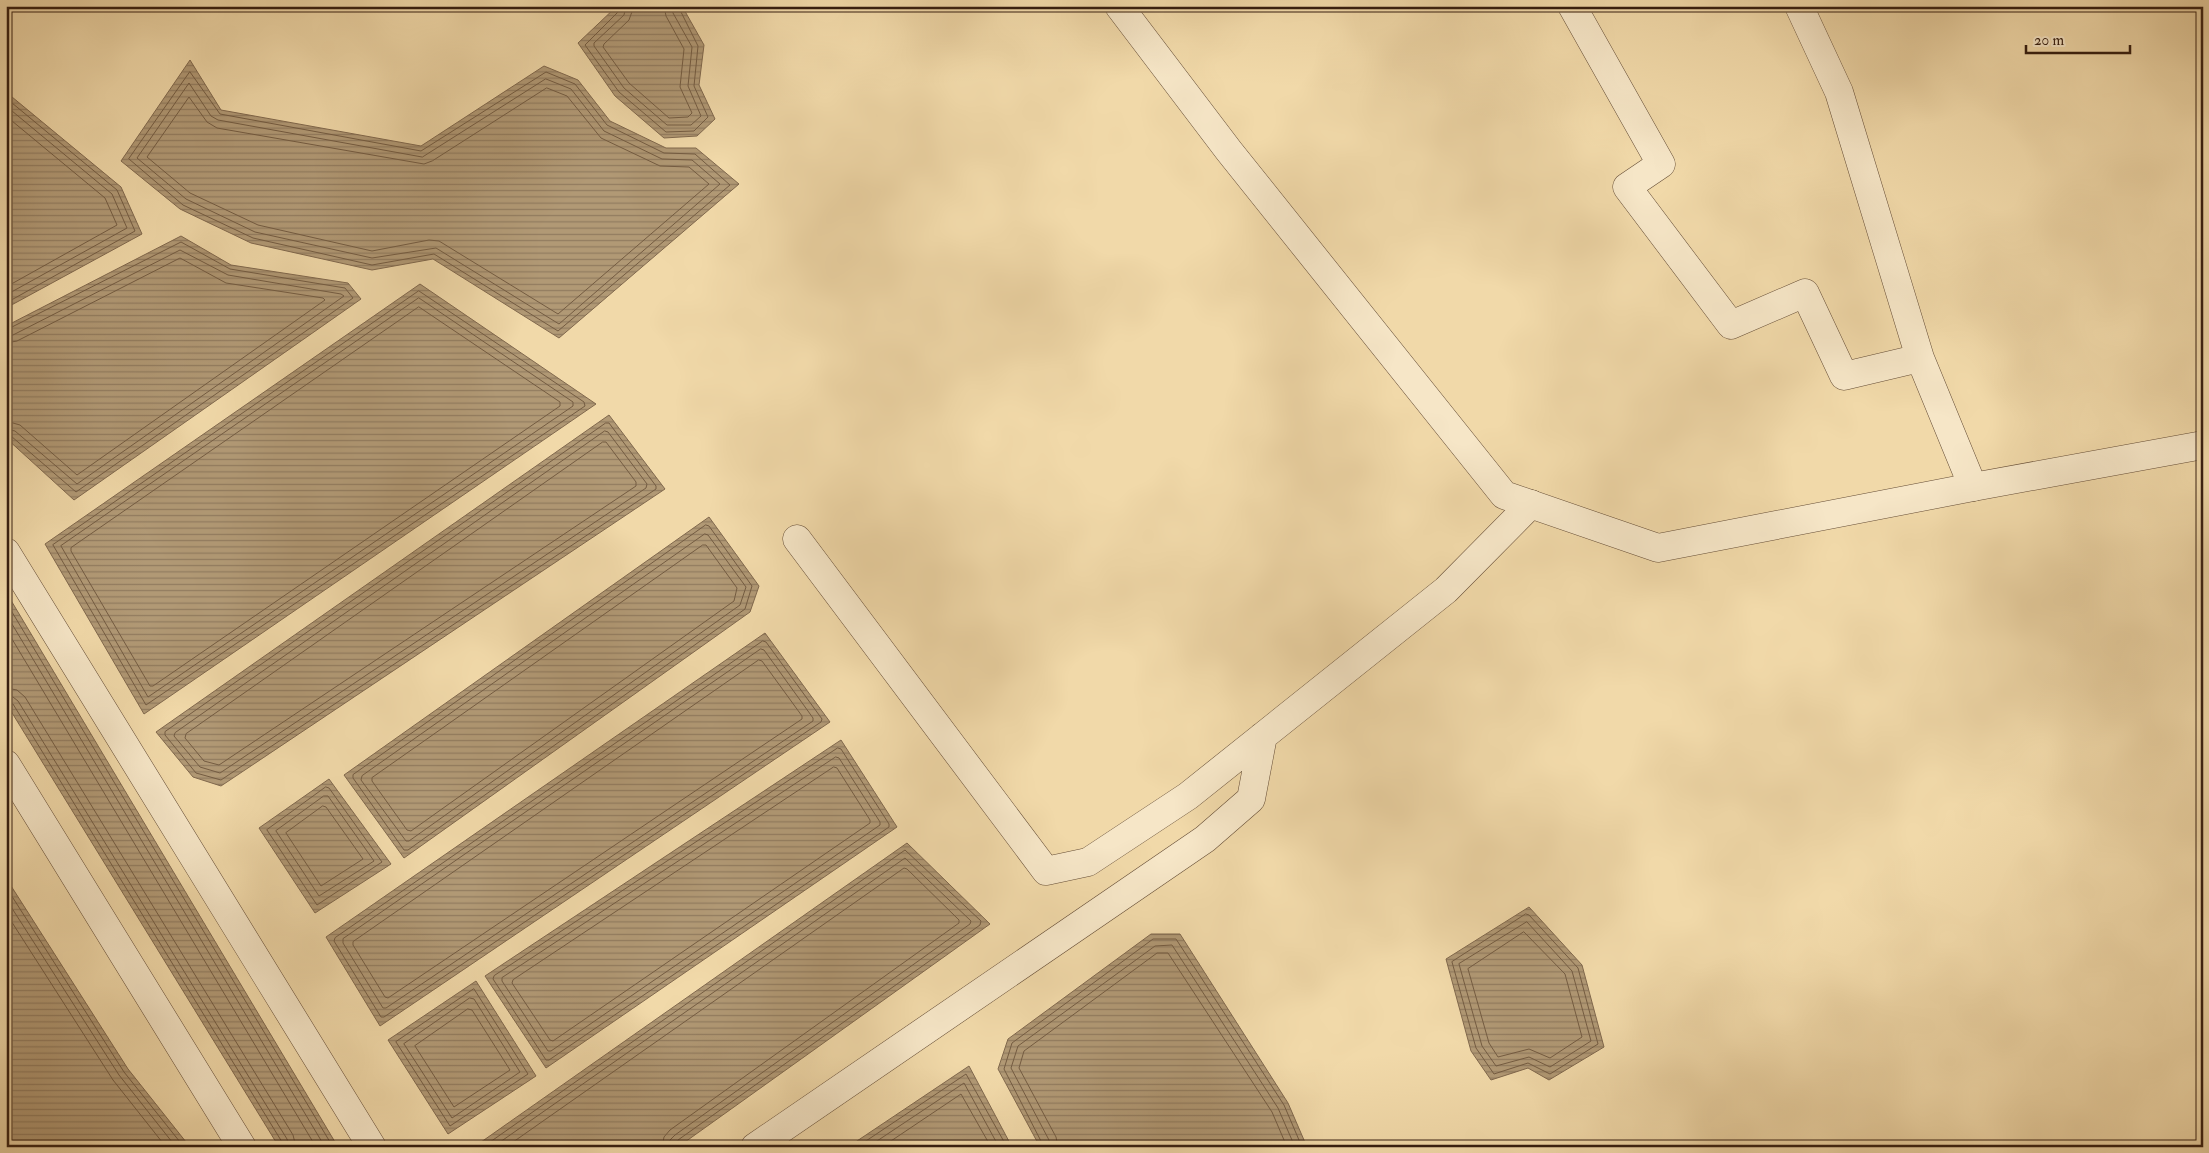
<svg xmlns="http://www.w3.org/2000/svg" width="2209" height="1153" font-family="'IM FELL Double Pica',serif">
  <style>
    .water { fill: url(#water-rules); stroke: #80684d }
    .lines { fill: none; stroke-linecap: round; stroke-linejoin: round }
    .shore { stroke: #745c42; stroke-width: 1 }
    .minor-casing { stroke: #654d36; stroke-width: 29 }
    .tertiary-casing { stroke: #654d36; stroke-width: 29 }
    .minor { stroke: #f6e6c7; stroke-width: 28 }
    .tertiary { stroke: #f6e6c7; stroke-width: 28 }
  </style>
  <defs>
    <pattern id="water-rules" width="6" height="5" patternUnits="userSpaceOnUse" patternTransform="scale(1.25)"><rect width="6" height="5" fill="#b19975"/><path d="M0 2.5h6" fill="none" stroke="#917c5f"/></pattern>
  </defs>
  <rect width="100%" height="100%" fill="#f1d9a9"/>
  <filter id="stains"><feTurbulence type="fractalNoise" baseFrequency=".004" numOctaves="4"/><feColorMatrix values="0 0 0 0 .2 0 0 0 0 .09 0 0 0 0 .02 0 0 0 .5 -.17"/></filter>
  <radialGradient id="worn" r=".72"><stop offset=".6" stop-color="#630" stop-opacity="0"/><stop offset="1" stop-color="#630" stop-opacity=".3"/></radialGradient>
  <path class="water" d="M617,6H682L704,45L699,85L715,119L697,136L664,138L615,96L578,43Z
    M190,60L221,110L421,146L544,66L578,80L610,121L666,148H696L739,184L559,338L433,259L372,270L251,243L180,209L121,161Z
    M6,92L121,187L142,234L6,308Z
    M181,236L231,265L348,283L361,299L74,500L6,438V326Z
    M420,284L596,404L144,714L45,544Z
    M609,415L665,489L221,786L193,777L156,732Z
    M709,517L759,586L750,612L404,858L344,775Z
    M6,592L338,1147H279L6,703Z
    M765,633L830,722L380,1026L326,937Z
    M841,740L897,827L546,1068L485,976Z
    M329,779L391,864L315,913L259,828Z
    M907,843L990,924L678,1147H474Z
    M6,878L128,1069L190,1147H6Z
    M1529,907L1582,965L1604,1047L1549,1080L1528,1068L1491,1080L1471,1051L1446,959Z
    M1151,934H1180L1288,1103L1307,1147H1040L998,1069L1008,1039Z
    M476,981L536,1076L448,1134L388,1040Z
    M969,1066L1012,1147H848Z"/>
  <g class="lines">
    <path class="shore" d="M620,6L618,12L585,45L619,92L666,132L694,131L708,117L694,86L698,46L678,6
      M626,6L624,15L594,43V46L624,88L667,125H691L701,116L688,86L692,47L673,13L671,6
      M634,6L629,20L604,44L603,47L629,83L669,118L688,117L692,113L680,87L684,49L666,16L664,6
      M190,72L220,114L421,151L546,72L575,84L607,125L664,153L695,154L730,185L558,331L434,254L372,265L253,238L183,205L129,159Z
      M546,79L571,89L604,131L662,159L692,160L720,184L559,324L436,248L372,258L255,232L186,199L137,158L189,83L211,116L218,120L422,157Z
      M547,88L567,96L601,138L660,166L689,167L709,184L558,314L439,241L429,240L372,251L258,225L190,193L147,157L189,97L207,122L217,128L424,164L432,161Z
      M6,98L117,190L135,231L6,303
      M6,106L112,194L127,228L6,295
      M6,116L105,198L117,225L6,287
      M419,291L584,402L585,406L146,705L53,545Z
      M419,298L573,402V406L148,697L61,546Z
      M419,307L560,402V406L153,686H150L71,551V548Z
      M6,330L181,242L230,269L345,288L353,298L76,492L11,436L6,435
      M6,336L13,335L180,250L228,275L341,294L344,296L77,484L15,431L6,429
      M6,343L17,341L180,258L226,283L323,298L325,300L77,475L20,425L6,421
      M606,423H609L656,486V489L221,780L196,773L165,735V732Z
      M605,431L608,432L647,484L646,488L220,773L200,767L174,736L175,733Z
      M603,442H606L636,482V486L219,765L204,761L185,738L186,734Z
      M706,525L709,526L752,586L745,609L408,850H404L353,778V775Z
      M705,534L708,535L746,587L740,605L409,841H406L361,780L362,776Z
      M703,545H706L737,588L734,601L411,831L407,830L372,781V778Z
      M6,602L333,1147
      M6,614L325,1147
      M6,629L316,1147
      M763,641L766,642L822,719L821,722L384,1017H381L334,941L335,938Z
      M761,649L764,650L813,718V721L386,1008H383L343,943V939Z
      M759,660L762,661L802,716V719L388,998L385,997L353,945V942Z
      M6,688L17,690L25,697L293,1135L296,1147
      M6,695L13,697L18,701L287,1139L289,1147
      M6,702L13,704L282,1142V1147
      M838,748L841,749L889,824V827L549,1060H546L493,979L494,976Z
      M836,757L839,758L880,822V825L551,1051H548L502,981V978Z
      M834,767L837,768L870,820V823L553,1041L550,1040L512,983L513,980Z
      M326,787L329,788L382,862L317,905L267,830Z
      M324,796H328L374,861L319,896L276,831Z
      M323,806L326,807L363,859L321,886L286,833Z
      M6,887L124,1072L184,1147
      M6,899L119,1075L176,1147
      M6,913L113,1080L166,1147
      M1526,914L1529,915L1578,968L1598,1044L1550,1074L1528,1063L1494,1074L1476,1048L1452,962Z
      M1527,922L1572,971L1591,1041L1550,1067L1529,1057L1496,1066L1482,1046L1459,964Z
      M1524,932L1565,974L1582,1037L1550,1058L1529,1049L1498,1057L1489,1043L1468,969Z
      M474,989L528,1074L450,1126L396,1042Z
      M470,998L474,999L520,1072L452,1118L404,1044Z
      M468,1009L472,1010L510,1070L454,1107L415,1046Z
      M483,1147L905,850L981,921L980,925L678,1140L676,1147
      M493,1147L905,858L971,921L970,924L675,1135L670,1140L669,1147
      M506,1147L904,868L907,869L959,920V923L670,1130L664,1137L662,1147
      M857,1147L966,1074L1007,1147
      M868,1147L964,1083L999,1147
      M882,1147L961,1094L991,1147
      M1044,1147L1004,1069L1012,1043L1153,939H1176L1284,1105L1302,1147
      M1050,1147L1049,1140L1011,1068L1018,1046L1155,946L1172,945L1278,1108L1295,1147
      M1058,1147L1056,1137L1019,1068L1024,1051L1157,953H1168L1272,1112L1287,1147"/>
    <defs>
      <path id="minor" d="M1572,6L1661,164L1627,187L1731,325L1805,293L1844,376L1920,358
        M1799,6L1839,92L1920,358L1973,487
        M797,539L1046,871L1088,862L1188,796L1446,590L1531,504
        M6,552L372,1147
        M6,764L242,1147
        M755,1147L1205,839L1251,799L1263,736"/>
      <path id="tertiary" d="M1119,6L1229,151L1504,495L1658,548L1973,487L2203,445"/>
    </defs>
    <use href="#minor" class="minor-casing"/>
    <use href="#tertiary" class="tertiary-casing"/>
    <use href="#minor" class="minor"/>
    <use href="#tertiary" class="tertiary"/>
  </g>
  <rect width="2209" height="1153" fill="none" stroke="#f1d9a9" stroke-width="25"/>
  <rect x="8" y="8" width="2194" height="1138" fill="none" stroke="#361e10" stroke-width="2.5"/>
  <rect x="12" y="12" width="2184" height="1128" fill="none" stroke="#361e10"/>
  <path d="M2026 45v8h104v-8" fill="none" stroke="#361e10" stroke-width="2.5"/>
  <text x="2034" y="45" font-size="15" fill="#361e10" stroke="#f6e6c7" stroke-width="4" paint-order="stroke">20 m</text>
  <rect width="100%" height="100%" filter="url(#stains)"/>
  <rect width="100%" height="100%" fill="url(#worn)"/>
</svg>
